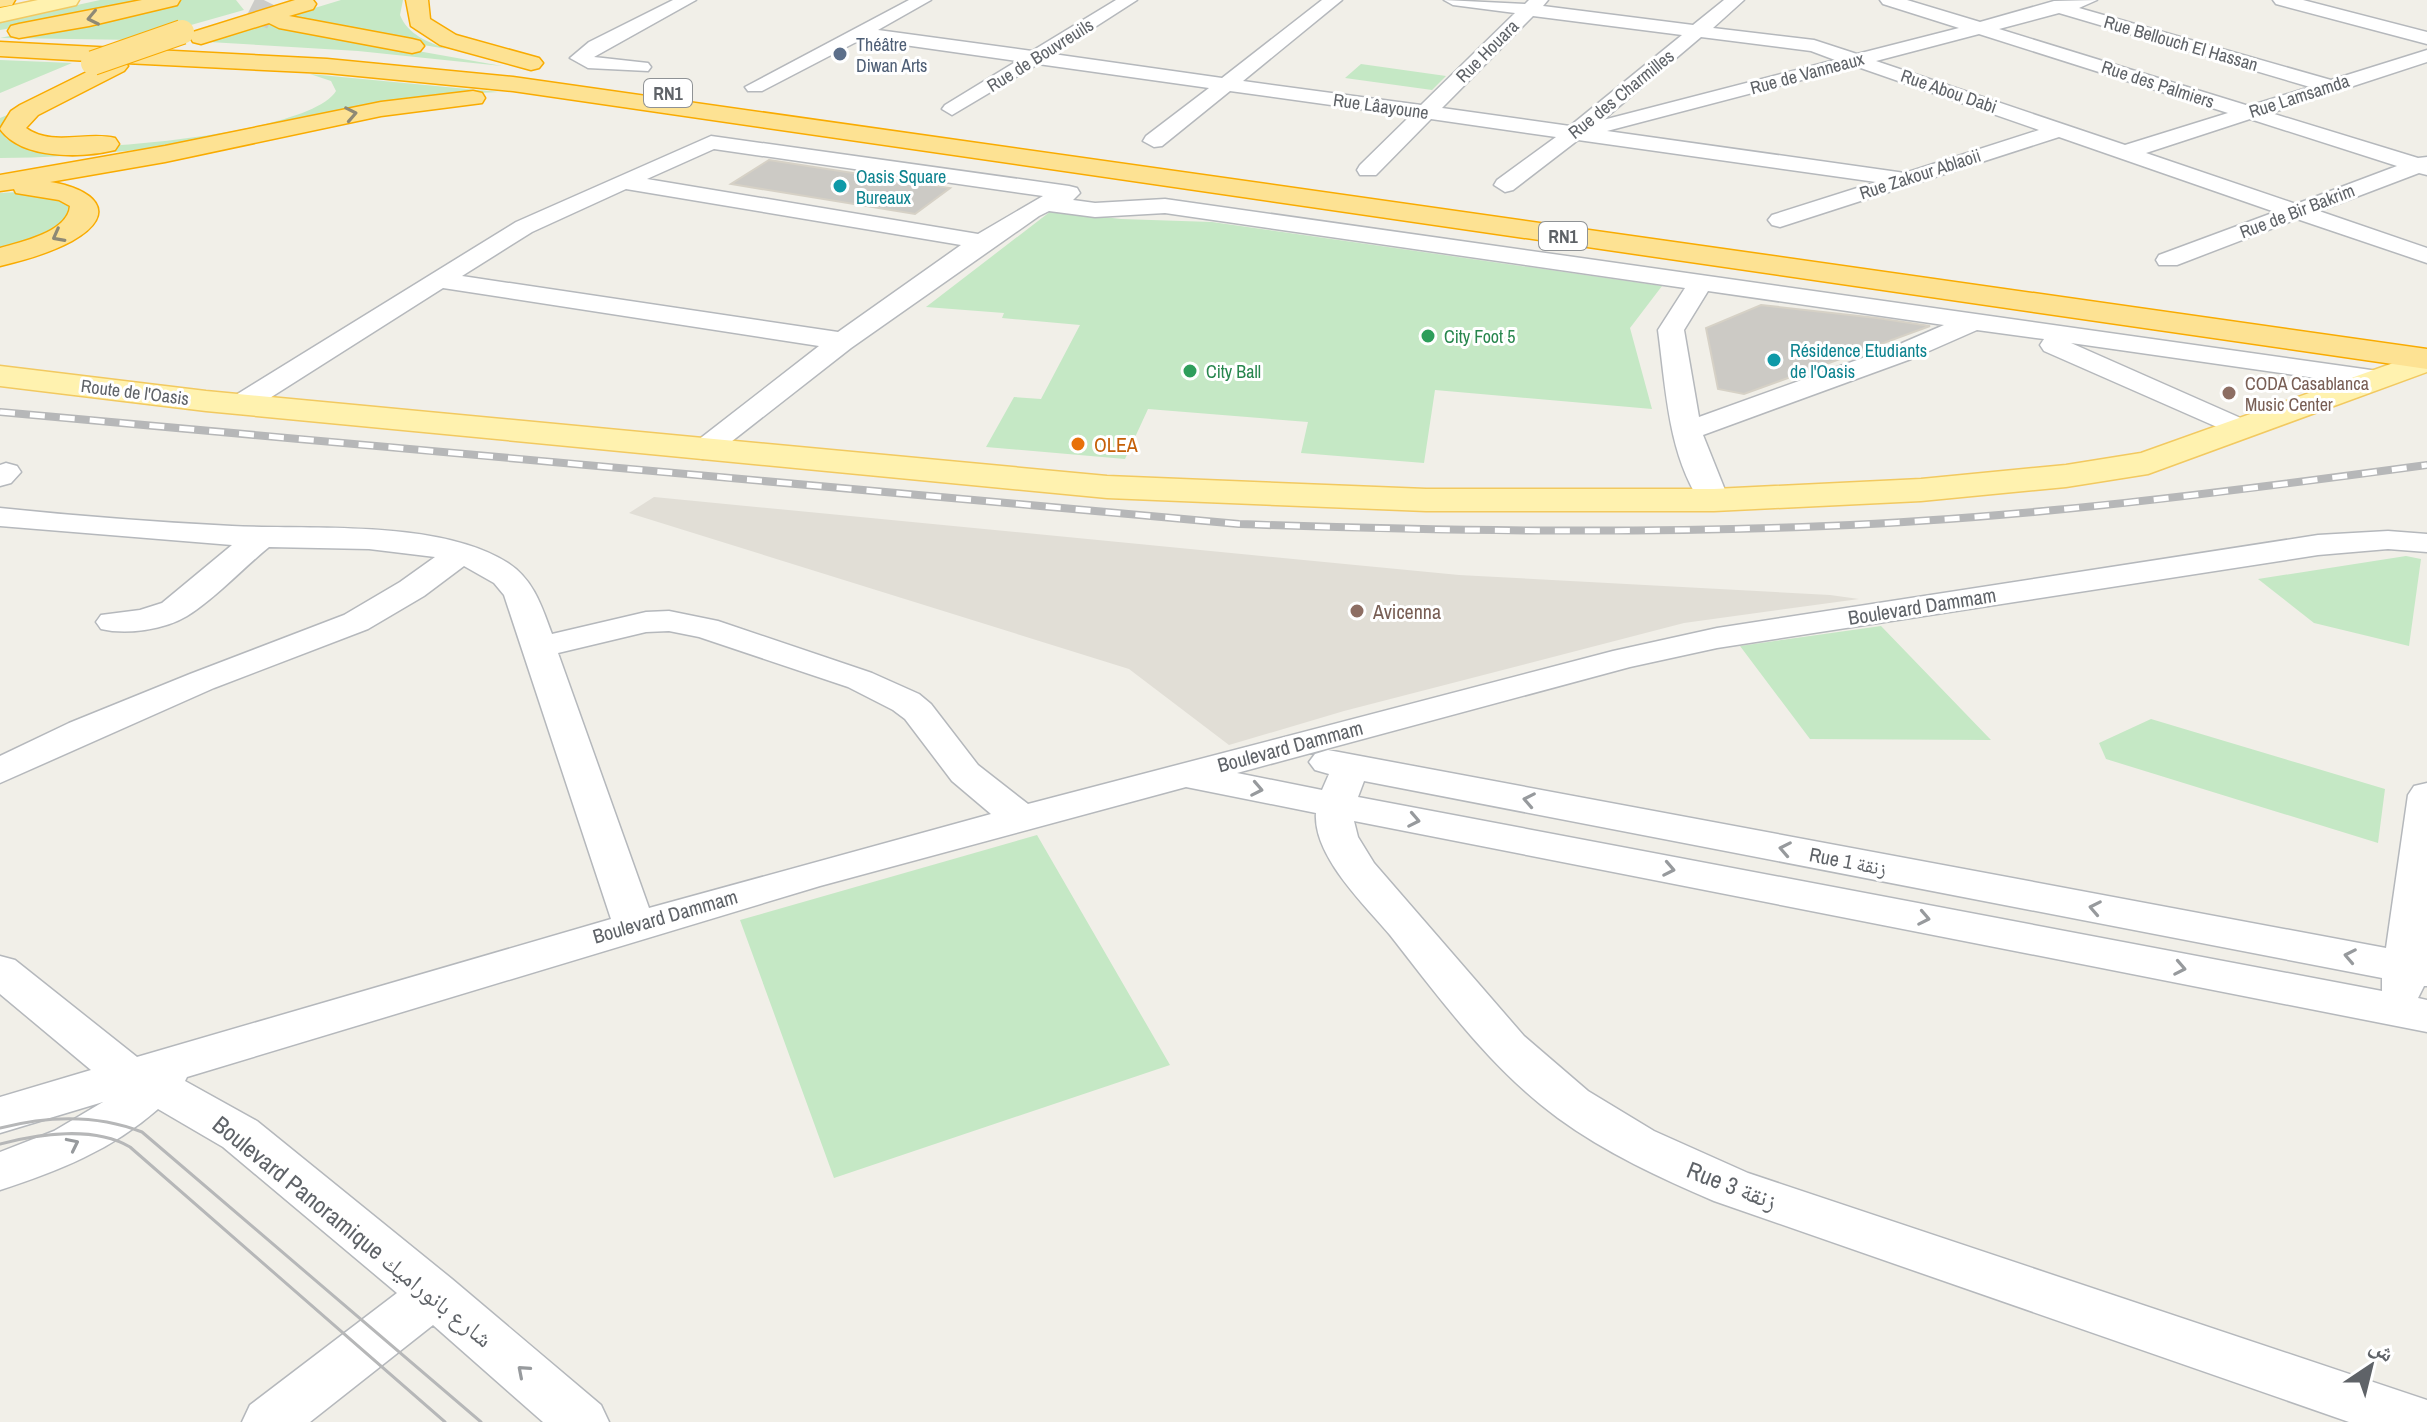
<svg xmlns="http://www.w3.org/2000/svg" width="2427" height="1422" font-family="'Archivo Narrow','Noto Naskh Arabic',sans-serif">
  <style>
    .education { fill: #e1ded6 }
    .green { fill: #c5e8c5 }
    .building { fill: #cccac5; stroke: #d6d1c6; stroke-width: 2 }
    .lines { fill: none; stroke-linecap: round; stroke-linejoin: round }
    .highway-tunnel { stroke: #ccccc8; stroke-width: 24; stroke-dasharray: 24 12; stroke-linecap: butt }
    .minor-casing { stroke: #b5b8bc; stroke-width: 3 }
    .major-casing { stroke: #f2c960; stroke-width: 3 }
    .highway-casing { stroke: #f9ab00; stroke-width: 3 }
    .minor { fill: #fff; fill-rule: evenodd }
    .major { fill: #fff2af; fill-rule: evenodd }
    .highway { fill: #fde293; fill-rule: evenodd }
    .tram { stroke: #b6b7b8; stroke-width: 3 }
    .rail-casing { stroke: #b6b7b8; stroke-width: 8 }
    .rail { stroke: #fff; stroke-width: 5; stroke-dasharray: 15; stroke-linecap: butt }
    .highway-bridge-casing { stroke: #f9ab00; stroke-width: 26; stroke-linecap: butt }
    .highway-bridge { stroke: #fde293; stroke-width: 24 }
    .oneway { stroke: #8e8975 }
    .oneway2 { stroke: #979a9d }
    .service-dot { fill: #5c6f8a; stroke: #fff; stroke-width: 3 }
    .culture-dot { fill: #0f9aa8; stroke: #fff; stroke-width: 3 }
    .leisure-dot { fill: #2e9e5b; stroke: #fff; stroke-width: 3 }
    .education-dot { fill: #8d6e63; stroke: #fff; stroke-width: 3 }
    .food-dot { fill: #e8710a; stroke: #fff; stroke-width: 3 }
    .labels { text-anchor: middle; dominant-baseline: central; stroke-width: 6; stroke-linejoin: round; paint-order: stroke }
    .far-street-label { font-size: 18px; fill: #5f6368; stroke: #fff }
    .far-service-label { font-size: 18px; fill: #4e5e75; stroke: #fff; text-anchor: start }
    .shield { fill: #fff; stroke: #8f9295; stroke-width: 2 }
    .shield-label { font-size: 18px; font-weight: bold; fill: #5f6368 }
    .far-culture-label { font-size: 18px; fill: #0d838f; stroke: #fff; text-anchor: start }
    .far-leisure-label { font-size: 18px; fill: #27864d; stroke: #fff; text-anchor: start }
    .far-education-label { font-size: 18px; fill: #785e54; stroke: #fff; text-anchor: start }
    .food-label { font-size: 20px; fill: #c56008; stroke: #fff; text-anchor: start }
    .street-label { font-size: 20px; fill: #5f6368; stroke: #fff }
    .education-label { font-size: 20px; fill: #785e54; stroke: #fff; text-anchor: start }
    .near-street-label { font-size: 24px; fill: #5f6368; stroke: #fff }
  </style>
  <rect width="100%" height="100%" fill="#f1efe8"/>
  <path class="education" d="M654,497L1459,575L1830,595L1859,599L1684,623L1344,711L1229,745L1129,669L629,513Z"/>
  <path class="green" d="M100,0H162L0,30V22Z
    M177,0H236L244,10L138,40L0,38Z
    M341,0H403L400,15C408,35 428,42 447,49L305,25L285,17Z
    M266,24L502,66L358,51L209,42Z
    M0,60L72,63L0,93Z
    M1361,64L1446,76L1432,90L1345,78Z
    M310,74L499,92L479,93C321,120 161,158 0,158V118L15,112L1,131C5,139 12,143 20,145C71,155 310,135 336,91L331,81Z
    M17,192L70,201L72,219L36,240L0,252V193Z
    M1051,211L1121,219L1212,222L1662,286L1630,328L1652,409L1435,390L1424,463L1301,453L1308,422L1148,409L1125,459L986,447L1014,397L1041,399L1080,325L1002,318L1004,313L926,307Z
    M2406,556L2421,559L2409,646L2314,623L2258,579Z
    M1881,626L1991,740L1810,739L1740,646Z
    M2151,719L2385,789L2378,843L2106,759L2099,743Z
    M1037,835L1170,1065L834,1178L740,920Z"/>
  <path class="building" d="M769,160L950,188L915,214L731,184Z
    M1761,305L1877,318L1930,326L1744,394L1718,389L1706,328Z"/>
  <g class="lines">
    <path class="highway-tunnel" d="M251,7L279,21"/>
    <defs>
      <path id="minor" d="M673,0H696L594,57L648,63L651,67L648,71L588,68L570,58L589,42Z
        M909,0H931L878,30L1032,51L1116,0H1137L1053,54L1222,78L1322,0H1342L1243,81L1421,105L1515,13L1453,5L1444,0L1525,4L1529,0H1548L1543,6L1693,25L1724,0H1744L1713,28L1814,40L1857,54L1959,28L1883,4L1880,0H1907L1980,22L2054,1L2097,0L2079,8L2331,80L2427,50V62L2271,113L2418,158L2427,157V175L2419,173L2319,211L2427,248V263L2297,219L2177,265H2159L2156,260L2159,255L2275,212L2059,137L1780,227L1772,225L1768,220L1772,215L1876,182L1578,140L1513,190L1505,192L1494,185L1497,180L1556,137L1431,119L1376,175H1360L1357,170L1360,165L1410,116L1230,91L1162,146L1154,147L1143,141L1146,136L1209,88L1038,64L952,115L942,109L945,105L1017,61L862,39L762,91H748L745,87ZM2059,13L2310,87L2249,106L1999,29ZM1533,16L1682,35L1570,126L1442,108ZM1979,34L2228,113L2125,145L1876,61ZM1701,37L1811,51L1835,60L1603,120ZM1855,66L2039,130L1905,173L1607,131ZM2250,119L2397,166L2296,204L2146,153Z
        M2273,0H2303L2427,32V44L2276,4Z
        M711,136L1069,186L1077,188L1080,193L1073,200L1095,203L1165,199L2378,371L2388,373L2392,379L2388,385L2378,387L2071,343L2252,423L2256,429L2252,435L2242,438L2044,351L2040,345L2044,339L1977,330L1911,359L1703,435L1729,500L1725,506L1714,509L1703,506C1668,456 1666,389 1658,330L1685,288L1165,213L1095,217L1049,211L1039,216L851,348L713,456L703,459L693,456L688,450L693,444L819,346L443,288L251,410L241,412L231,410L227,404L231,398L516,222ZM714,149L1043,196L978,234L647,179ZM626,189L961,245L838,332L462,276L532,232ZM1708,291L1944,325L1893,347L1699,417L1684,330Z
        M6,463L17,466L21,472L11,483L0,486V465Z
        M0,508C77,516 154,522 232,526C312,530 439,519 508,563C534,580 542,607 552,634L646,612L669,611L718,621L872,673L919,694L931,704L978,765L1028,804L1613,651L1717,628L2318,535L2388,531L2427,534V552L2388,549L2318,555L1717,648L1630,667L1237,773L1322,790L1329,774L1315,770L1309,762L1315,754L1328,750L2386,948L2408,795L2414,786L2427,783V986H2424L2418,998L2427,1000V1032L1354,821L1358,837L1374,863L1524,1036L1588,1091L1654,1131L1748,1173L2427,1400V1422H2349L1714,1201C1660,1178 1606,1153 1558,1118C1491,1069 1441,1000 1390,935C1364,904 1313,856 1316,813L1186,787L820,886L187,1077L185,1081L257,1121L452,1279L601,1405L609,1422H543L433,1325L310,1422H242L250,1405L397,1293L223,1147L158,1109C111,1150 59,1171 0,1190V1152L54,1131L103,1102L0,1133V1097L91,1070L0,994V956L15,960L137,1057L611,919L504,595L494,583L464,566L424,596L368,629L214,688L0,783V756L69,723L190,674L344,615L400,582L435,557L369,549L269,547C242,569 216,598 187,616C164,630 126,635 101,629L96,622L101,615L140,610L162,603L232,545L0,526ZM669,631L699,637L848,687L893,710L905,719L952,781L991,814L649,908L558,653L646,632ZM1364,781L2382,978V991L1358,797Z"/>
      <path id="major" d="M38,0H79L76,5L0,22V8Z
        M2427,351V372L2148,474L2066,487L1921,501L1714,511H1426L1107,498L206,411L0,386V366L206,391L1107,476L1426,489H1714L1921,479L2066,465L2141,453Z"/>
      <path id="highway" d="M0,0H15L12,5L0,7Z
        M142,0H180L177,5L89,26L19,38L11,36L8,31L11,26L19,24Z
        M295,0H313L316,4L313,9L289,16L412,39L420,41L424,46L420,51L412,53L279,28L269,23L201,44L193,42L190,37L193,32Z
        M406,0H428L430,19L456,35L539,58L543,63L539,68L531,70L440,45L411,26Z
        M0,42L327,59L513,77L2427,349V369L513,91L327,73L125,63L128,66L124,71L38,115L26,128C52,147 87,131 115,138L119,144L115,150C82,158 22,160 0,129L11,111L20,105L107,62L0,56Z
        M473,91L482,93L485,98L482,103L381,116L165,162L50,182C91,188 123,212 72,241C50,253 25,260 0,266V248C21,242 68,232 70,206L59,200L16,193L14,189L0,191V175L165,146L381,102Z"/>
    </defs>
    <use href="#minor" class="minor-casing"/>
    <use href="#major" class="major-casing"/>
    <use href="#highway" class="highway-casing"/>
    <use href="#minor" class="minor"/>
    <use href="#major" class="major"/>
    <use href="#highway" class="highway"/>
    <path class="tram" d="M0,1128C47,1116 96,1114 142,1132L481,1422
      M0,1144C39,1134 94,1126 130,1147L445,1422"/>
    <defs>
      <path id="rail" d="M0,412L1239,524C1434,531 1630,534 1826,526C2027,518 2227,492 2427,465"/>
    </defs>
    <use href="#rail" class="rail-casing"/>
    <use href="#rail" class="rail"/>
    <defs>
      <path id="highway-bridge" d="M93,63L182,32"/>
    </defs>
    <use href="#highway-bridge" class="highway-bridge-casing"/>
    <use href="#highway-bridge" class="highway-bridge"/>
  </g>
  <defs><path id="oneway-chevron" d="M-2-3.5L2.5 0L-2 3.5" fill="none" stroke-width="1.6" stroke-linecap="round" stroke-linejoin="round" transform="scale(2)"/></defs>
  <g class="oneway">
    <use href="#oneway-chevron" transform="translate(93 18) rotate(168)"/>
    <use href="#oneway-chevron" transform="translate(351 114) rotate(-11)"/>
    <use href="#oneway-chevron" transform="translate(58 236) rotate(152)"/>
  </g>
  <g class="oneway2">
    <use href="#oneway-chevron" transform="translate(1257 789) rotate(11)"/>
    <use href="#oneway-chevron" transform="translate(1529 800) rotate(-169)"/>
    <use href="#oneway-chevron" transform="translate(1414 820) rotate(11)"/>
    <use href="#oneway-chevron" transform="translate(1785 849) rotate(-169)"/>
    <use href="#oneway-chevron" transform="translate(1669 869) rotate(11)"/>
    <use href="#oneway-chevron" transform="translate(2095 908) rotate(-169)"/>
    <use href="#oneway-chevron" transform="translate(1924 918) rotate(11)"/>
    <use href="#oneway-chevron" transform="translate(2350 956) rotate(-169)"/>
    <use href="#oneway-chevron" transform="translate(2180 968) rotate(11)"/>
    <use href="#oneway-chevron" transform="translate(73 1144) rotate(-26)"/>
    <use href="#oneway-chevron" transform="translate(523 1371) rotate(-139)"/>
  </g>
  <circle class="service-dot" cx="840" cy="54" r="8"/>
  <g class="culture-dot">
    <circle cx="840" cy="186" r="8"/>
    <circle cx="1774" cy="360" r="8"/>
  </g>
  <g class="leisure-dot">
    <circle cx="1428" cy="336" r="8"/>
    <circle cx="1190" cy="371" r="8"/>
  </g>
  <g class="education-dot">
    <circle cx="2229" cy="393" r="8"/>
    <circle cx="1357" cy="611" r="8"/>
  </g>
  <circle class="food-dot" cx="1078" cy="444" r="8"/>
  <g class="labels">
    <g class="far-street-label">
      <text transform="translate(2181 43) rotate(16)">Rue Bellouch El Hassan</text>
      <text transform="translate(1487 51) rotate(-45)">Rue Houara</text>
      <text transform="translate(1040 55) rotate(-32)">Rue de Bouvreuils</text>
      <text transform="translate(1807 73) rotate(-15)">Rue de Vanneaux</text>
      <text transform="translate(2158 84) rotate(18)">Rue des Palmiers</text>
      <text transform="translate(1949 91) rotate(19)">Rue Abou Dabi</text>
      <text transform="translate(1621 94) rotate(-39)">Rue des Charmilles</text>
      <text transform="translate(2299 96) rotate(-18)">Rue Lamsamda</text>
      <text transform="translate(1381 106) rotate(8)">Rue Lâayoune</text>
      <text transform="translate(1920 174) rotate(-18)">Rue Zakour Ablaoii</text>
      <text transform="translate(2297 211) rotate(-21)">Rue de Bir Bakrim</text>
      <text transform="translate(135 392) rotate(7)">Route de l'Oasis</text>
    </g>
    <g class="far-service-label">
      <text x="856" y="44">Théâtre<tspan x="856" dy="21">Diwan Arts</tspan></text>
    </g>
    <g class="shield">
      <rect x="644" y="79" width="48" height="28" rx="6"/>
      <rect x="1539" y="222" width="48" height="28" rx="6"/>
    </g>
    <g class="shield-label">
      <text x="668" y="93">RN1</text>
      <text x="1563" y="236">RN1</text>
    </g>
    <g class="far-culture-label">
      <text x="856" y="176">Oasis Square<tspan x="856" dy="21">Bureaux</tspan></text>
      <text x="1790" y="350">Résidence Etudiants<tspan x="1790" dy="21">de l'Oasis</tspan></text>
    </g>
    <g class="far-leisure-label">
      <text x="1444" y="336">City Foot 5</text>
      <text x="1206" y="371">City Ball</text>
    </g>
    <g class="far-education-label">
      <text x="2245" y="383">CODA Casablanca<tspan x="2245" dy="21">Music Center</tspan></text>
    </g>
    <g class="food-label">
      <text x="1094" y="444">OLEA</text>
    </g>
    <g class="street-label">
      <text transform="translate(1922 606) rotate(-9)">Boulevard Dammam</text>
      <text transform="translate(1290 746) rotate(-15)">Boulevard Dammam</text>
      <text transform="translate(1848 861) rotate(11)">Rue 1 زنقة</text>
      <text transform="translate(665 916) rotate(-16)">Boulevard Dammam</text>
    </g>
    <g class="education-label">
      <text x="1373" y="611">Avicenna</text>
    </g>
    <g class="near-street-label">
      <text transform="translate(1732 1185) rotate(21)">Rue 3 زنقة</text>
      <text transform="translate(353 1231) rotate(39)">Boulevard Panoramique شارع بانوراميك</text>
    </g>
  </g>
  <g transform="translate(2371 1366) rotate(35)" stroke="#ffffff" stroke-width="6" paint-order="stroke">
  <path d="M0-6L14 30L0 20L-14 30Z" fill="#5f6368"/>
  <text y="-12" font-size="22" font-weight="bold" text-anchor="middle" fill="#5f6368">ش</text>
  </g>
</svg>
